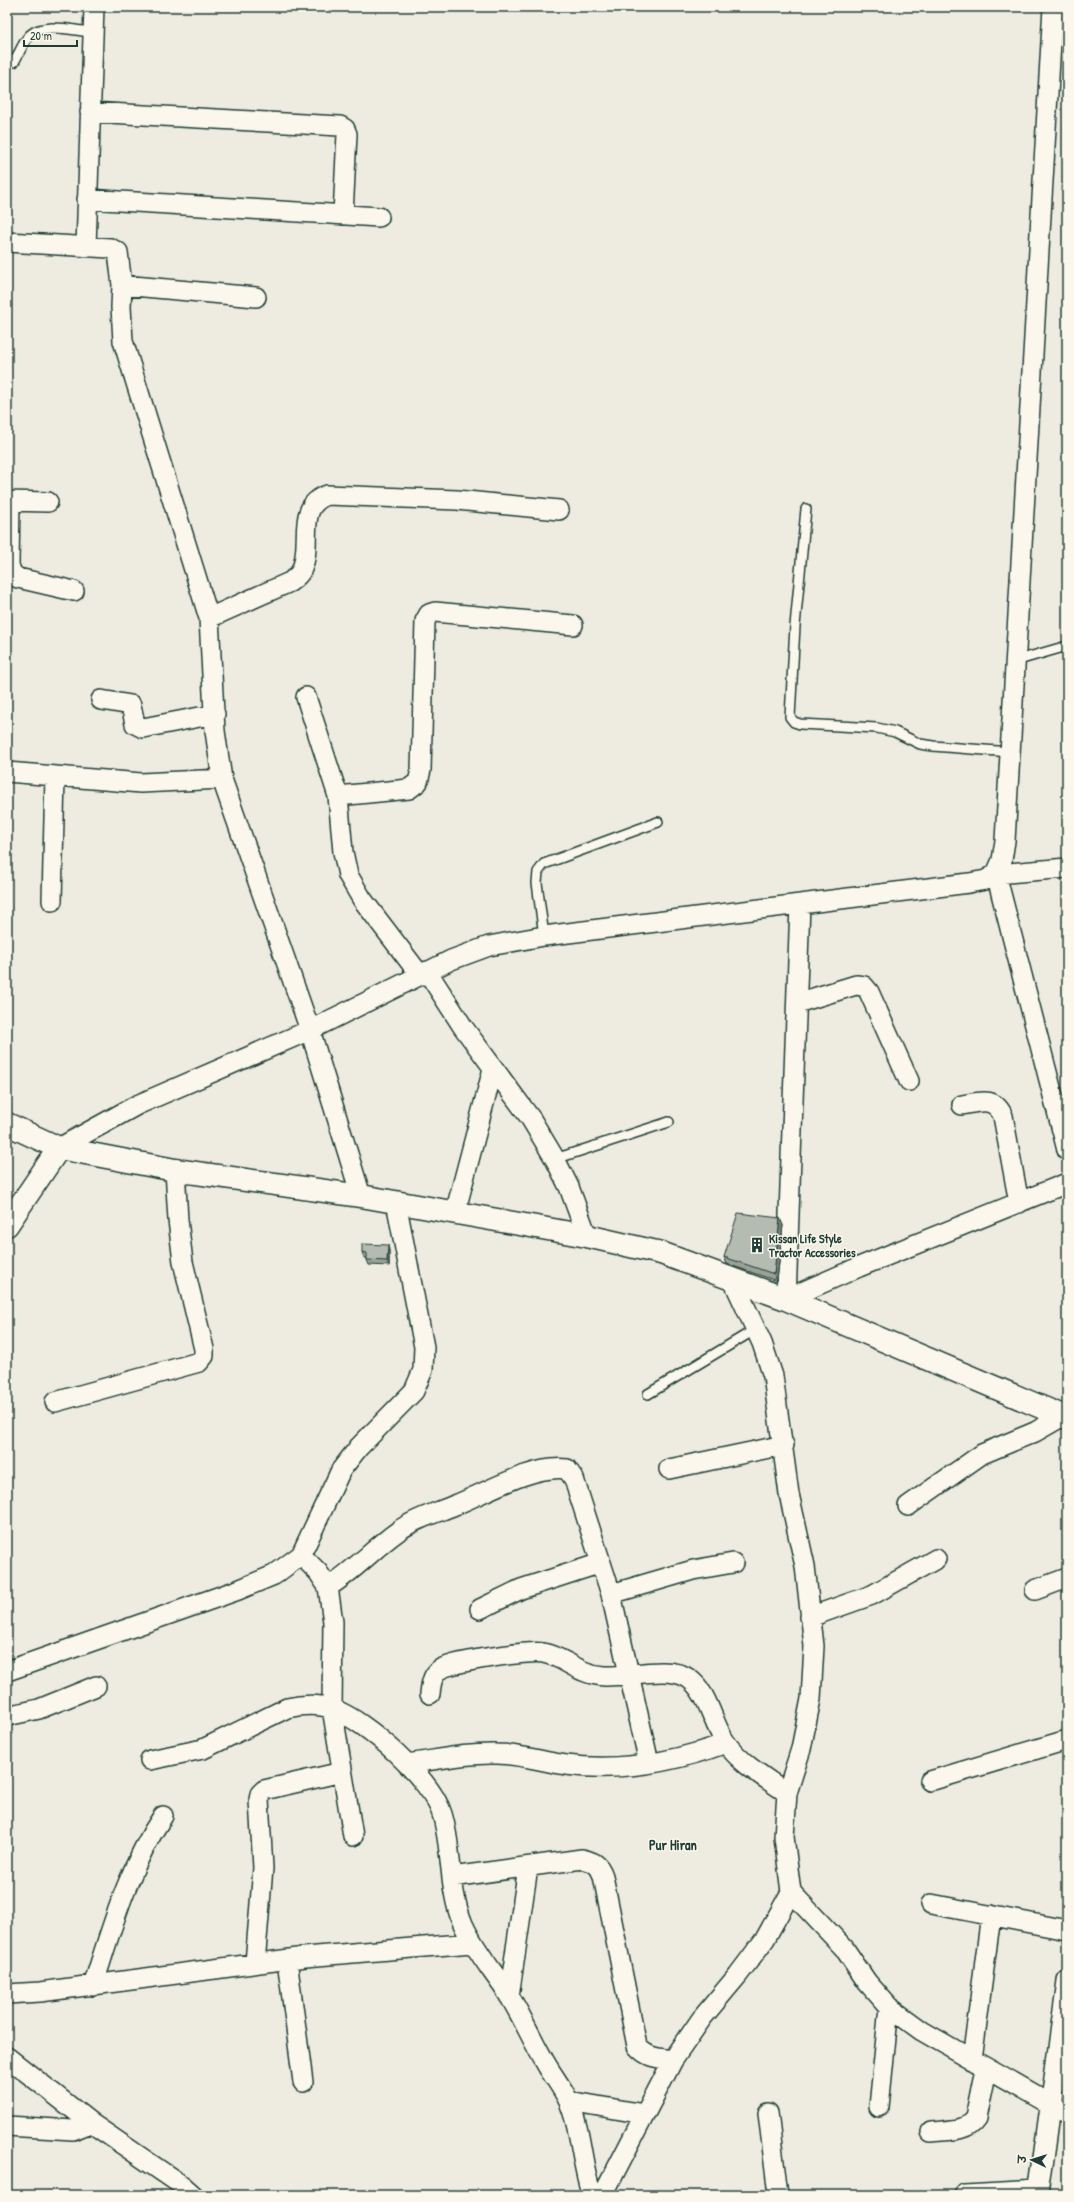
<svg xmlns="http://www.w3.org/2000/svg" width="1074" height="2202" font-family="'Patrick Hand','Playpen Sans Deva',sans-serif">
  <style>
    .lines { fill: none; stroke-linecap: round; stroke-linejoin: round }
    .lane-casing { stroke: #1f3d34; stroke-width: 12 }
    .street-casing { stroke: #1f3d34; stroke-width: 22 }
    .secondary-casing { stroke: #1f3d34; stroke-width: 25 }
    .lane { stroke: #fbf7ec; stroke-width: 9 }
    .street { stroke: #fbf7ec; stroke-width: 19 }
    .secondary { stroke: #fbf7ec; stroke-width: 22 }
    .wall { fill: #9ba197; stroke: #1f3d34 }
    .shaded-wall { fill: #7e837b; stroke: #1f3d34 }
    .building { fill: #b4bbb0; stroke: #1f3d34 }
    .labels { text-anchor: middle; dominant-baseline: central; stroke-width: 3; stroke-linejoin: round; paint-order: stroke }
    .poi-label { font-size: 12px; font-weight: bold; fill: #1f3d34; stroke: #fbf7ec; text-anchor: start }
    .quarter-label { font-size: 14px; font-weight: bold; fill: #1f3d34; stroke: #fbf7ec }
  </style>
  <rect width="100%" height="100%" fill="#eeece1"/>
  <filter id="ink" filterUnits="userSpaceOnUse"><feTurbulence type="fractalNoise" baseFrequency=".025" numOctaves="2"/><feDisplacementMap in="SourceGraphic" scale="8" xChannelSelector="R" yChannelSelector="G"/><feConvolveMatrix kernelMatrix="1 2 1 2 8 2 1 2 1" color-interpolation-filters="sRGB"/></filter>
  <g filter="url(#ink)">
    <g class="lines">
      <defs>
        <path id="lane" d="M14,62C19,54 23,42 30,35C44,22 75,31 92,32
          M806,509L795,626L790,717L794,722L800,724L877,728L895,732L920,744L933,746L1010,752
          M1015,661L1067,646
          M544,936L537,883L538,872L544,864L658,822
          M555,1159L669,1122
          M648,1394L756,1329"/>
        <path id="street" d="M1053,7L1005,841L1002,860L996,874L1067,1150
          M90,112L340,126L345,129L347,134L343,215
          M87,199L379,217
          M7,242L110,248L118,252L122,285L121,307L123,341L209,618L215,731L222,779L310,1030L361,1196
          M86,247L94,7
          M122,285L256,297
          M7,501L48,502
          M10,501L9,565L12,574L18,578L74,591
          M209,618L290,582C294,579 299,575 301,571C314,544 294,507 327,495L457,500L559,510
          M306,697L338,796L343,852L348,875L362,899L420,975
          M101,700L131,705L135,724L143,728L215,714
          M7,772L141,783L222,779
          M338,796L409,789L418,782L421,770L425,621L429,614L435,612L573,625
          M52,901L55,777
          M800,904L786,1299L859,1267L1067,1183
          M427,971L463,1027L531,1119L555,1159L569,1187L587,1236
          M797,1003L856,985L864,986L869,992L909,1081
          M962,1105C980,1102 994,1096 1003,1116L1019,1203
          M59,1148L137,1105L310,1030L451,960L489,946L544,936L969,883L986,880L996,874L1067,868
          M455,1213L493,1069
          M732,1278L762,1343L773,1376L789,1494L805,1566L814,1646L811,1699L801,1749L787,1793
          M55,1402L199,1362L204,1356V1349L183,1262L178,1220L175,1170
          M669,1469L784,1445
          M908,1506L982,1454L1035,1432L1063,1416
          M301,1555L318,1572L328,1587L333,1622L332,1708L353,1836
          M328,1587C354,1571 373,1549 397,1532C414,1519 436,1513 455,1505C485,1493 534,1464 567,1469L574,1479L611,1594L649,1763
          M1035,1590L1067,1578
          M611,1594L693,1570L733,1563
          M480,1609L521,1589L601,1563
          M810,1617L872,1595L936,1559
          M7,1671L238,1590L274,1575L301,1555L341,1470L359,1447L414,1391L423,1370L424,1347L396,1202
          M430,1694C431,1684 432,1676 439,1670C448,1662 531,1650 543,1653C566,1657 578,1675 605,1676C628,1677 669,1665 688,1678C709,1692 712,1724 726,1743C742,1765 766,1778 787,1793L784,1837L791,1892L765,1939L738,1975L702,2018L673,2060L603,2195
          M7,1716L39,1709L96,1686
          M150,1760L203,1749L287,1708C301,1705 319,1704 333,1709C367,1721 432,1780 442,1814C453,1850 448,1889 463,1924C474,1949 493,1971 508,1994C522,2016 532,2040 545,2062C552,2075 563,2088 569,2102C582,2132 581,2165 592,2195
          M407,1764C437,1760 466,1753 497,1754C520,1754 543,1762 566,1765C620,1772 675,1762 726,1743
          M930,1781L1067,1740
          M452,1877L582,1859C594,1862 599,1864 603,1876L637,2046C647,2058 658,2058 673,2060
          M791,1892L844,1948L867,1982L889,2007L922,2031L1067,2114
          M931,1904L1067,1930
          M287,1960L303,2082
          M255,1963L263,1868L259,1800L260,1794L264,1790L342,1772
          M93,1986C112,1927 128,1868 163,1816
          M7,1994L40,1992L305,1957L472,1943
          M509,1996L528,1867
          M7,2057L91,2123L183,2186L193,2195
          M972,2060L991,1915
          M569,2101L644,2114
          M879,2107L889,2007
          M768,2113L778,2195
          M7,2126L73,2130L91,2123
          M931,2132C947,2130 967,2132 976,2118L986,2069
          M965,2195L1038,2191
          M1038,2195L1067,1981"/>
        <path id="secondary" d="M7,1124L59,1148L175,1170L361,1196L587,1236L661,1253L786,1299L1067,1418
          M7,1225L59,1148"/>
      </defs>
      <use href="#lane" class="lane-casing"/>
      <use href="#street" class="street-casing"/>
      <use href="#secondary" class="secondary-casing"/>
      <use href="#lane" class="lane"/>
      <use href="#street" class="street"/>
      <use href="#secondary" class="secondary"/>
    </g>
    <path class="wall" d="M783,1225L777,1281L727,1264L724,1257Z
      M389,1250V1266L369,1265L367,1260V1258H364L362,1252Z"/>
    <path class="shaded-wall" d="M780,1218L783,1225L777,1281L774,1274Z
      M388,1245L389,1250V1266L387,1261Z"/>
    <path class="building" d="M738,1213L780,1218L774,1274L724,1257Z
      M362,1244L388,1245L387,1261L367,1260V1253L362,1252Z"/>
  </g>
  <defs>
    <symbol id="building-bare" viewBox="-9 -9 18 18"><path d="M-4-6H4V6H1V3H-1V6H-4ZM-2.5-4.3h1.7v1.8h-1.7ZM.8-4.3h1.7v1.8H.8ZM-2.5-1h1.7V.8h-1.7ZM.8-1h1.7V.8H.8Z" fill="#1f3d34" stroke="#fbf7ec" stroke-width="2.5" paint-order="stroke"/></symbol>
  </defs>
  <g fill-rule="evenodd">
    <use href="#building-bare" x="746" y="1234" width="22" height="22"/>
  </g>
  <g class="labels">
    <g class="poi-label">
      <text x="769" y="1238">Kissan Life Style<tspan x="769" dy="14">Tractor Accessories</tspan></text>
    </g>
    <g class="quarter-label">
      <text x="673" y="1844">Pur Hiran</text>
    </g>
  </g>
  <rect width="1074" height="2202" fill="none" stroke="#fbf7ec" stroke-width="24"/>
  <rect x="12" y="12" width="1050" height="2178" fill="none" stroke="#1f3d34" stroke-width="1.5" filter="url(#ink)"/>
  <g transform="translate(1032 2160) rotate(274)" stroke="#fbf7ec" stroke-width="3" paint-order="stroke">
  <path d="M0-3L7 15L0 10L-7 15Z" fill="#1f3d34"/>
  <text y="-6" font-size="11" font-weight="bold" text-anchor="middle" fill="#1f3d34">उ</text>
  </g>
  <path d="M24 40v6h53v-6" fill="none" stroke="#1f3d34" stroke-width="2"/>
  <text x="30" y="40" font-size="12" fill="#1f3d34" stroke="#fbf7ec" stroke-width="3" paint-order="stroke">20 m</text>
</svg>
